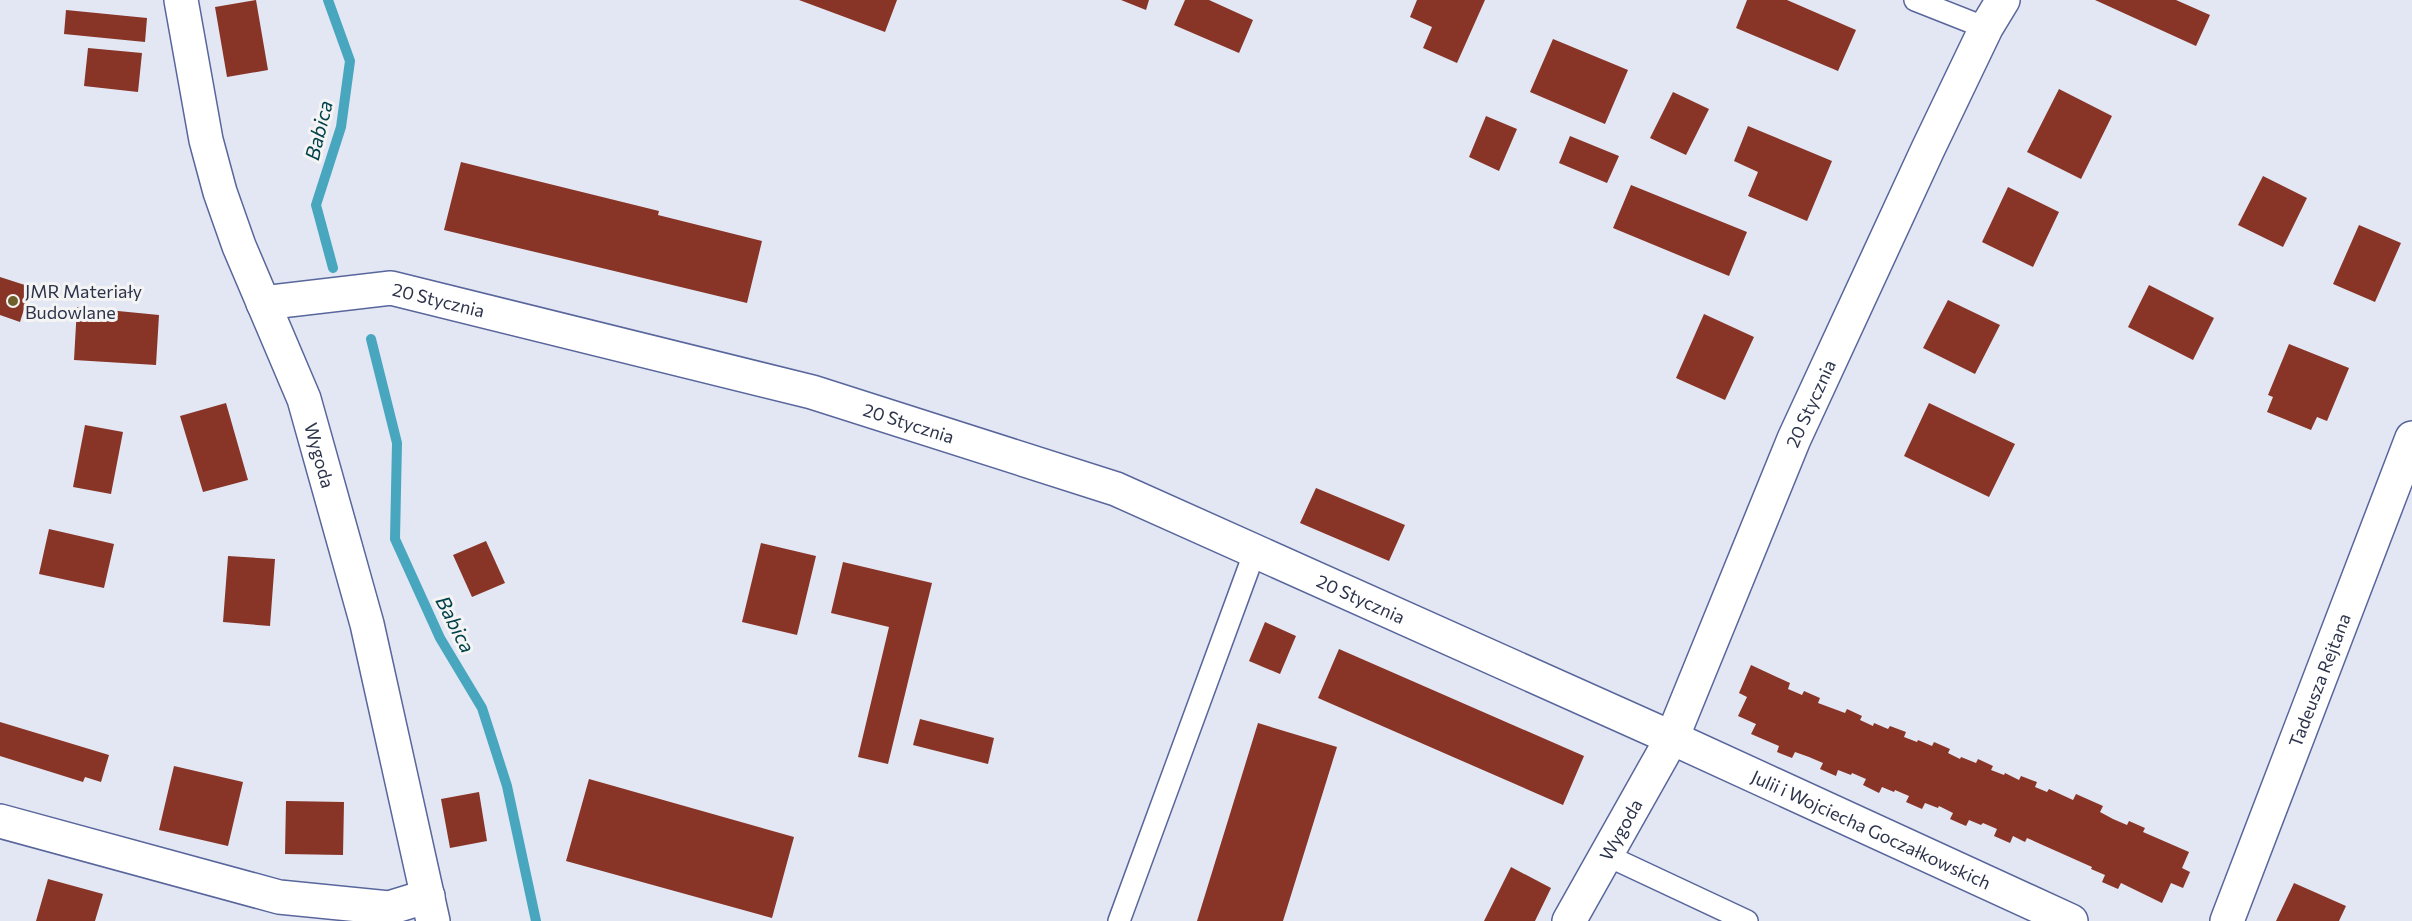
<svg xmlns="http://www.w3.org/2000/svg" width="2412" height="921" font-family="Commissioner,sans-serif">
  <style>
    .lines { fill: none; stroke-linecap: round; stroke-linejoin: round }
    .stream { stroke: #48a7bf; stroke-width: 10 }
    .building { fill: #883426 }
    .service-casing { stroke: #58669c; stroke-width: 24 }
    .minor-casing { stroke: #58669c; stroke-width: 36 }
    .tertiary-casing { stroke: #58669c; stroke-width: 36 }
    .service { stroke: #fff; stroke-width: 21 }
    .minor { stroke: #fff; stroke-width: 33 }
    .tertiary { stroke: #fff; stroke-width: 33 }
    .poi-dot { fill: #6f5f2d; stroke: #f4f4f4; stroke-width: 2 }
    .labels { text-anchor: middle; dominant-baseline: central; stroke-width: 6; stroke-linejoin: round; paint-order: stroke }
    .poi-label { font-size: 18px; fill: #2c334b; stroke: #f4f4f4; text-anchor: start }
    .street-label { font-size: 18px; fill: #2c334b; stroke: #f4f4f4 }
    .water-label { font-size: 20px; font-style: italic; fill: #01414a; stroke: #f4f4f4 }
  </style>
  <rect width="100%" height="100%" fill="#e3e7f3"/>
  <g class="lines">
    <path class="stream" d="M328,0L350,61L341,127L316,205L333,268
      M371,339L397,443L395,539L440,638L482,708L507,786L536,921"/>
  </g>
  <path class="building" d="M256,0L268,70L227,77L215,7Z
    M799,0H897L885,32Z
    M1121,0H1149L1146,10Z
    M1185,0H1209L1253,20L1239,53L1174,25Z
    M1417,0H1485L1457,63L1423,48L1432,27L1410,17Z
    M1747,0H1787L1856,30L1838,71L1736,28Z
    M2095,0H2176L2210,15L2196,46Z
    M66,10L147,18L145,42L64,34Z
    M1553,39L1628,70L1605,124L1530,92Z
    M88,48L142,53L138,92L84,86Z
    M2059,89L2112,116L2081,179L2027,152Z
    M1673,92L1709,109L1686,155L1650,138Z
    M1486,116L1517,129L1499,171L1469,157Z
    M1748,126L1832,161L1807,221L1748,196L1758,172L1734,161Z
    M1570,136L1619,156L1607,183L1559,163Z
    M461,162L659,211L658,215L762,241L747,303L444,230Z
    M2263,176L2307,198L2283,247L2238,225Z
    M1631,185L1747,232L1729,276L1613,228Z
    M2008,187L2059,212L2033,267L1982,242Z
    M2359,225L2401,243L2375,302L2333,284Z
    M0,277L31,287L20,322L0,315Z
    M2149,285L2214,318L2193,360L2128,327Z
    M1948,300L2000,325L1975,374L1923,348Z
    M77,307L159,315L156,365L74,360Z
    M1704,314L1754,337L1725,400L1676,378Z
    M2289,344L2349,368L2327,421L2317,417L2311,430L2267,412L2273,397L2268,395Z
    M226,403L248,480L203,492L180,416Z
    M1929,403L2015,444L1989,497L1904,456Z
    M85,425L123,432L111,494L73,487Z
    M1316,488L1405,525L1389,561L1300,523Z
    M49,529L114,544L104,588L39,574Z
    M486,541L505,583L472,597L453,555Z
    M761,543L816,556L797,635L742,622Z
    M228,556L275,559L270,626L223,622Z
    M843,562L932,583L888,764L858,757L889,627L831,613Z
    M1265,622L1296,636L1280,674L1249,661Z
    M1339,649L1584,756L1563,805L1318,698Z
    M1751,665L1790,683L1788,689L1802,695L1804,691L1820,698L1818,703L1845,713L1847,709L1862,716L1860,720L1873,726L1874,723L1888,729L1890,726L1906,732L1904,737L1917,742L1918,740L1932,746L1934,742L1950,749L1948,753L1960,759L1961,757L1976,763L1978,759L1993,766L1991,770L2004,775L2005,773L2019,780L2021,776L2037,782L2035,787L2047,792L2049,789L2073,800L2076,794L2103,806L2100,812L2113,819L2127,825L2129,821L2145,828L2143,832L2189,852L2182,868L2190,872L2183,888L2171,883L2162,903L2121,883L2118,889L2102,882L2105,875L2091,869L2092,867L2027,838L2025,842L2013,836L2010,843L1994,836L1997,829L1983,823L1981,825L1969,820L1966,826L1950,819L1953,813L1939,806L1938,808L1925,803L1922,809L1906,802L1909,796L1895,790L1894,792L1882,787L1879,793L1863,785L1866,779L1852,773L1851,775L1838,770L1836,776L1820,769L1823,763L1809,757L1795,752L1792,758L1777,752L1779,746L1751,734L1756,724L1738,716L1747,697L1739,693Z
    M920,719L994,738L988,764L913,745Z
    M0,722L109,755L101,782L85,777L83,782L0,756Z
    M1258,723L1337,747L1283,921H1197Z
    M174,766L243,782L228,846L159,830Z
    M589,779L794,837L772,918L566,861Z
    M479,792L487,841L450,848L441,799Z
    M286,801L344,802L343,855L285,854Z
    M1511,867L1551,888L1535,921H1484Z
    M48,879L103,894L95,921H36Z
    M2294,883L2346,906L2339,921H2276Z"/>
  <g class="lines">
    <defs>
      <path id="service" d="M1915,0L1986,28
        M1606,855L1747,921
        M1119,921L1255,551"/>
      <g id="minor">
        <path id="s1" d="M263,303L391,288L812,392L1116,489L1672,738L2071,921"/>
        <path d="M0,821L279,897L389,908L428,896"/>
        <path id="s2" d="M1569,921L1672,738L1794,439L1928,149L1986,28L2003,0"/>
        <path id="s3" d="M2227,921L2412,438"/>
      </g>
      <g id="tertiary">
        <path id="s4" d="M181,0L206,140L220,192L239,246L304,399L367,624L433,921"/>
      </g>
    </defs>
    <use href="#service" class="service-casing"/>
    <use href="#minor" class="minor-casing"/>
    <use href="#tertiary" class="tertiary-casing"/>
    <use href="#service" class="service"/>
    <use href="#minor" class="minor"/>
    <use href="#tertiary" class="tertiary"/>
  </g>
  <circle class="poi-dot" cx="13" cy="301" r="6"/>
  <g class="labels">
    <g class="poi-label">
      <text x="25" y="291">JMR Materiały<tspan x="25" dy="21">Budowlane</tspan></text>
    </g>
    <g class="street-label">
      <text stroke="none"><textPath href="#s1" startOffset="178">20 Stycznia</textPath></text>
      <text stroke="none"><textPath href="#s2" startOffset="572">20 Stycznia</textPath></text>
      <text stroke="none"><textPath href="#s1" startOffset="664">20 Stycznia</textPath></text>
      <text stroke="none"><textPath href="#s4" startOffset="478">Wygoda</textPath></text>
      <text stroke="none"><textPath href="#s1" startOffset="1150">20 Stycznia</textPath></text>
      <text stroke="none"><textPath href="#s3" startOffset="258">Tadeusza Rejtana</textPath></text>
      <text stroke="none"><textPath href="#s2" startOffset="105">Wygoda</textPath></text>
      <text stroke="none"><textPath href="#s1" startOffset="1710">Julii i Wojciecha Goczałkowskich</textPath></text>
    </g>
    <g class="water-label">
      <text transform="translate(318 130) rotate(-76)">Babica</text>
      <text transform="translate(456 624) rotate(63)">Babica</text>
    </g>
  </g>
</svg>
